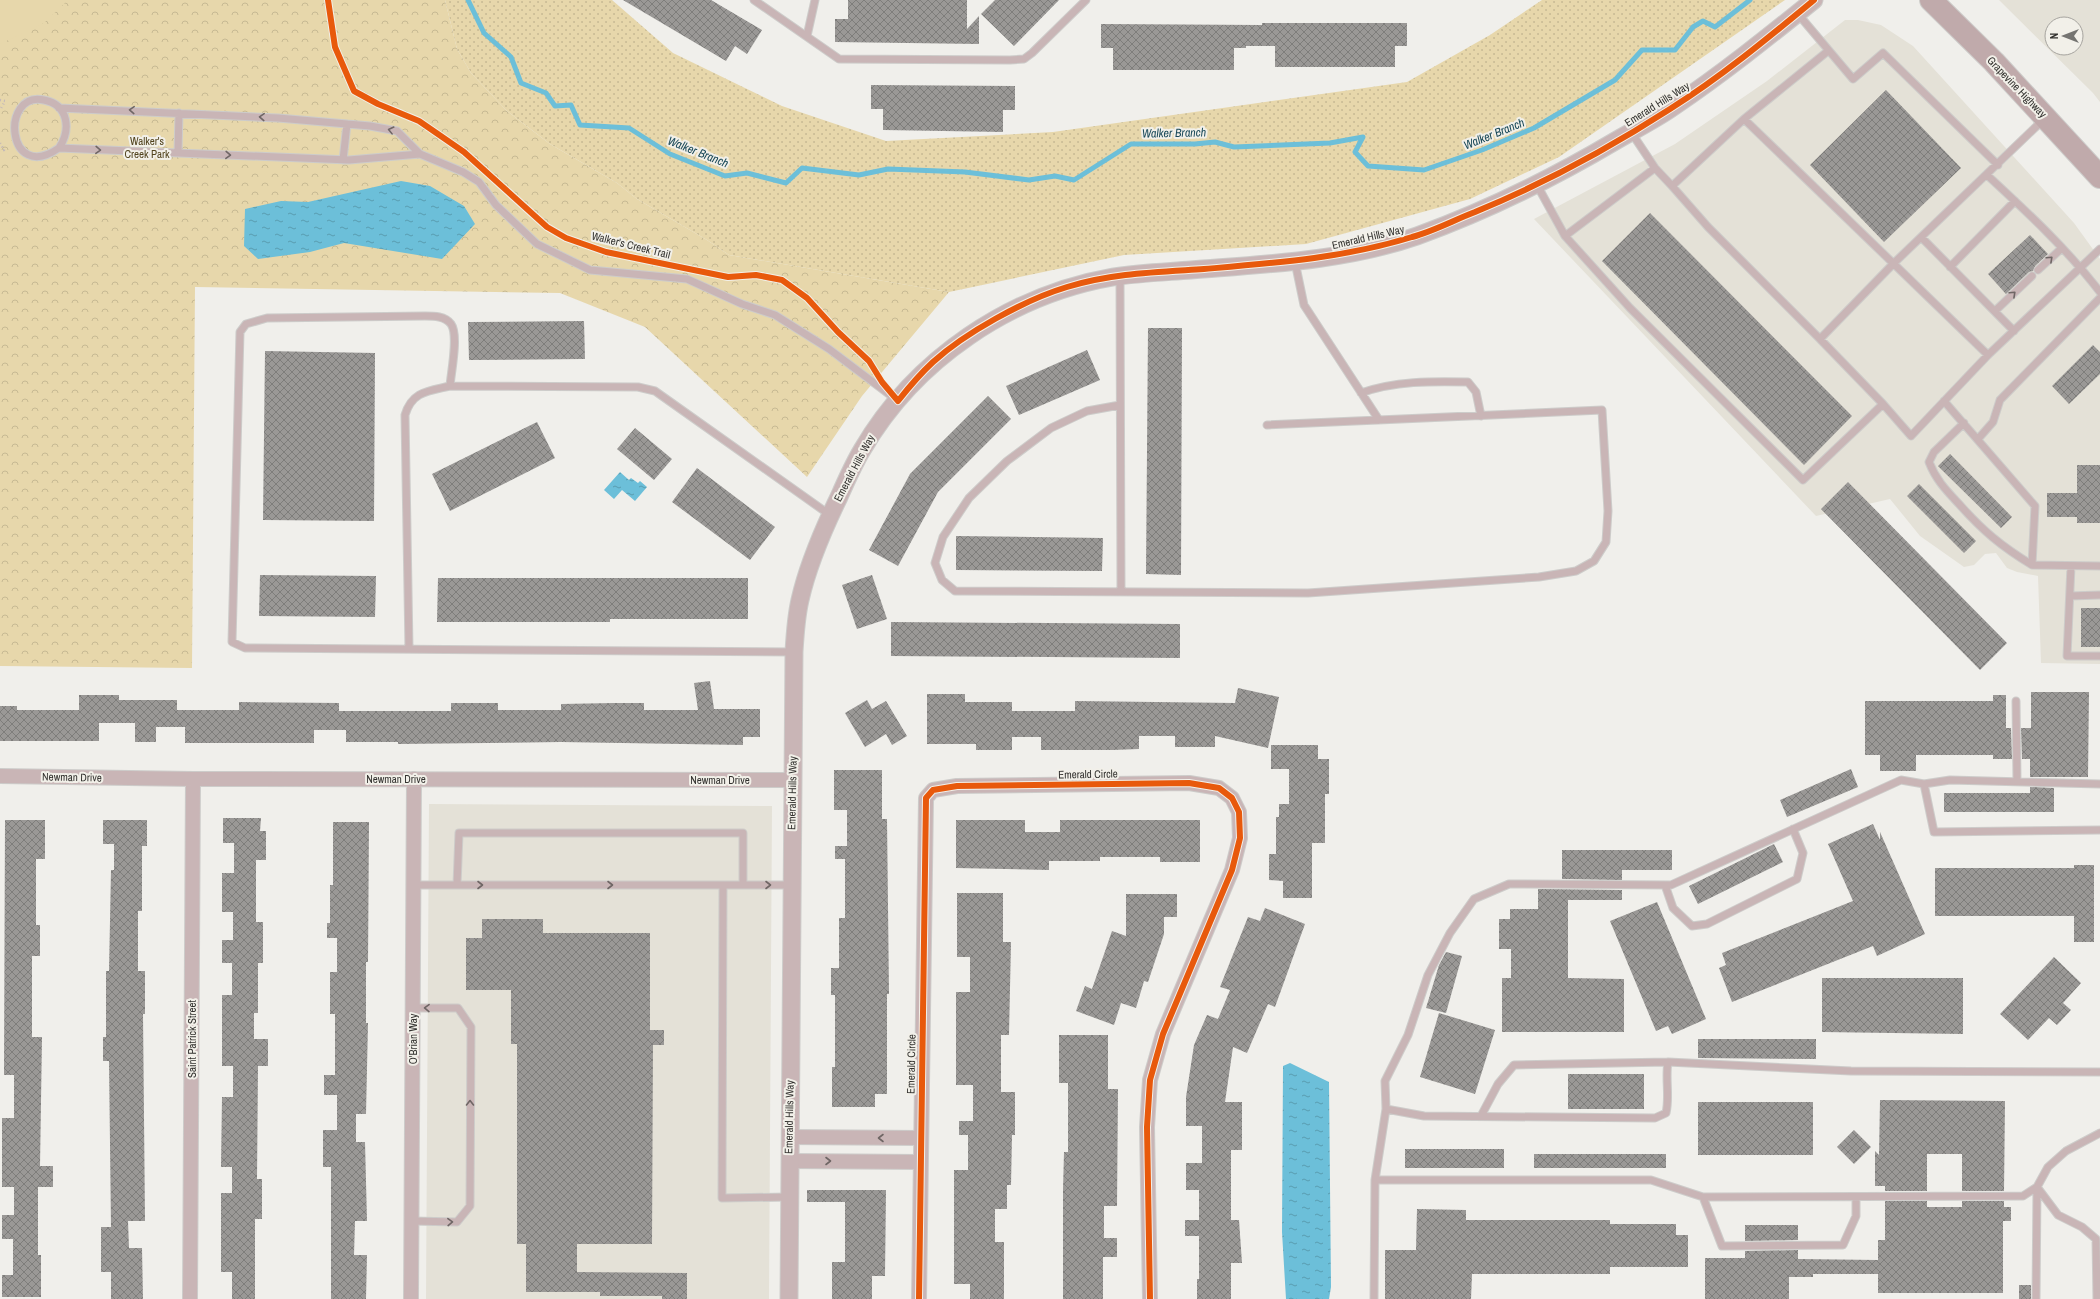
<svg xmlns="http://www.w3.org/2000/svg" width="2100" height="1299" font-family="'Archivo Narrow',sans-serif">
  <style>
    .built { fill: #e4e1d7; fill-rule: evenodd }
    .grass { fill: url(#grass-dots) }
    .forest { fill: url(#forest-crowns) }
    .pitch { fill: #e7d7ab }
    .water { fill: url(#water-ripples) }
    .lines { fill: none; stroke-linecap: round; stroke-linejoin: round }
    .stream { stroke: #6cbfd9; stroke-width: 5 }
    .building { fill: url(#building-cross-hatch) }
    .service-casing { stroke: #cdccca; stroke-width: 9 }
    .minor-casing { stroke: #cdccca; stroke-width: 16 }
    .tertiary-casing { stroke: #cdccca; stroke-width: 19 }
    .primary-casing { stroke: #cdccca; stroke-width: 24 }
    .path { stroke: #c4b9b8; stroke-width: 2.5; stroke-dasharray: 1 3; stroke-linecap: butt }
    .service { stroke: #c9b5b6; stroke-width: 7 }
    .minor { stroke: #c9b5b6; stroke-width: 14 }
    .tertiary { stroke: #c9b5b6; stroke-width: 17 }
    .primary { stroke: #c0aaab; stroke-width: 22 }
    .cycleway-casing { stroke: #f2f0e9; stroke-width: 8 }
    .cycleway { stroke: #e8590c; stroke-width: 6 }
    .oneway { stroke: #6f6665 }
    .labels { text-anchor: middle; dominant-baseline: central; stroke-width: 4; stroke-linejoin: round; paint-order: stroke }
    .street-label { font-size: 11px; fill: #33322f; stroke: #f2f0e9 }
    .park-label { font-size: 11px; fill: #51431d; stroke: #f2f0e9 }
    .water-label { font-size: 12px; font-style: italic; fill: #184858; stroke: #f2f0e9 }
  </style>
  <defs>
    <pattern id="grass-dots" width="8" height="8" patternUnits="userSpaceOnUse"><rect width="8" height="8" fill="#e7d7ab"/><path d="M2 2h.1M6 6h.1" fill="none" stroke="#c7b993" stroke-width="1.8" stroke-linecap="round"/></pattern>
    <pattern id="forest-crowns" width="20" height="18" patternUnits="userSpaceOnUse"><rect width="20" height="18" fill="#e7d7ab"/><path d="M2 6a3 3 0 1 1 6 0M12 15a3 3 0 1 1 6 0" fill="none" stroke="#c7b993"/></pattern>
    <pattern id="water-ripples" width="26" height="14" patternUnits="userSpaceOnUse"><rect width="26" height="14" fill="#6cbfd9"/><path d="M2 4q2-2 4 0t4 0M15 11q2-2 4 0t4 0" fill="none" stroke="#599cb0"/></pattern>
    <pattern id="building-cross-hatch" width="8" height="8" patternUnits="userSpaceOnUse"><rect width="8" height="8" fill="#9a9896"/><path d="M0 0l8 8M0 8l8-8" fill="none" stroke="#7e7d7b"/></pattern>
  </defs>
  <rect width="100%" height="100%" fill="#f0efeb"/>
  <path class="built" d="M1999,0H2100V102L2093,93ZM2052,24H2076V48H2052Z
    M1845,20H1858L1881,25L1913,46L2074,223L2100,259V664L2041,663L2038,576L2017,572L2007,568L1996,553L1985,554L1974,565L1964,567L1920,536L1890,499L1816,516L1534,219L1675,144L1767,81Z
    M429,804L772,806L769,1299H426Z"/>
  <path class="grass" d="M445,0H612L673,53L782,106L886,141L1053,132L1407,82L1490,35L1542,0H1785L1559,157L1470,199L1306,244L1124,255L949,292L729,255L707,240L637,199L617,183L550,144L507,111L471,73L457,49Z"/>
  <path class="forest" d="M0,0H445L457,49L471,73L507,111L550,144L617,183L637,199L707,240L729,255L949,292L862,396L807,477L645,327L560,293L195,287L192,668L0,666Z"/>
  <path class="pitch" d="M0,0H68L44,23L0,44Z"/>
  <path class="water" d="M401,181L430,186L464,206L475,224L442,259L344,243L310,252L258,259L244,246L245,209L281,201L308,202Z
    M620,472L629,480L631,478L638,483L640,481L647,487L635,501L622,490L614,499L604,490Z
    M1290,1063L1329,1082L1331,1287L1329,1299H1286L1282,1232L1283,1066Z"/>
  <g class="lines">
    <path class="stream" d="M468,0L484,33L511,57L521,83L546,93L555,106L571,105L580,125L629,128L670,154L725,176L747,173L786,183L802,168L859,175L888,169L965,172L1029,180L1055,176L1074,180L1131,144H1195L1215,142L1234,147L1330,143L1363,137L1355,152L1368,166L1424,170L1482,150L1534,128L1615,80L1642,50H1675L1693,27L1703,21L1715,27L1750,0"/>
  </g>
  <path class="building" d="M623,0H711L762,30L747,54L735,46L726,61Z
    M848,0H967V29L979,16V44L835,42V19H848Z
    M995,0H1059L1014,46L981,14Z
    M1262,23H1407V46H1395V67H1275V46H1246V48H1234V70H1113V48H1101V24L1262,25Z
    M871,85L1015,86V110H1003V132L883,130V109H871Z
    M1886,90L1961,168L1884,242L1810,165Z
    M1650,213L1852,416L1804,465L1602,261Z
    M2030,235L2048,254L2035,266L2033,271L2029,272L2006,294L1988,274Z
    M584,321L585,359L469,360L468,322Z
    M1148,328H1182L1181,575L1146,574Z
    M2093,345L2100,352V374L2069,404L2052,386Z
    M1087,350L1100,380L1019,415L1006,386Z
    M265,351L375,353L374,521L263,520Z
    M988,396L1011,419L938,492L898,566L869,550L910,474Z
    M537,422L555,458L450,511L432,474Z
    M635,428L672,459L654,480L617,449Z
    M1950,454L2012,517L2001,528L1938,466Z
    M2077,465H2100V523H2077V517H2047V493H2077Z
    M697,468L775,527L750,560L672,502Z
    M1848,482L2007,643L1980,670L1821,509Z
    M1919,484L1976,541L1964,553L1907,496Z
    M956,536L1103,538L1102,571L956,570Z
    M260,575L376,576L375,617L259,616Z
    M872,575L887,619L857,629L842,585Z
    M438,578H748V619H610V622H437Z
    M2081,608H2100V647H2081Z
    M891,622L1180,624V658L891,656Z
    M710,681L714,709H760V737H743V745L561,742L398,744V742H346V730H314V743H185V727H156V742H135V723H99V741H0V706H17V710H79V695H119V700H177V710H239V702L339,703V711H451V703H498V710H561V704L614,703H644V710H698L694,683Z
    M1238,688L1279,697L1268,748L1215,736V747H1175V736H1139V749L1113,750H1041V737H1012V750H976V744H927V694H965V702H1012V711H1075V701L1235,703Z
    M2031,692H2089L2088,777H2030V759H2022L2021,728H2031Z
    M1993,695H2006V728H2011L2012,759H1993V755H1916V771H1880V755H1865V701H1993Z
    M867,700L872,709L886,701L907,736L892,745L886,734L865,747L845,713Z
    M1271,745H1318V759H1329V794H1325V843H1312V898H1283V881L1269,880V854H1276V817H1279V804H1289V769H1271Z
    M1851,769L1858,787L1787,817L1780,800Z
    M834,770H882V819H887L889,994H887V1094H875V1107H832V1067H835V995H831V968H839V918H845V859H835V846H847V810H834Z
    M2030,787L2054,788V812H1944V793H2030Z
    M223,818H261L260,831H266V860H256V922H263V963H258V1013H254V1039H268V1066H258L257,1179H262V1219H255V1299H232V1272H221V1193H232V1167H221L222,1097H233V1066H222V995H232V963H222V940H233V912H222V873H234V843H223Z
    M5,820H45V859H36V925H40V956H32V1037H42L40,1166H53V1187H38V1255H41V1297H2V1275H13V1239H2V1215H14V1187H2V1118H14V1075H4Z
    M103,820H147V846H142V911H138V971H145V1014H143L145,1221H128L129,1248H142L143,1299H111V1272H101V1227H111L109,1061H103V1037H106V971H109L111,870H114V844H103Z
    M956,820H1025V832H1060V820H1200V862H1160V857H1100V861H1049V870L956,868Z
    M333,822H369L368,962H366V1023H368L366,1114H356V1142H365L367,1221H355L354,1255H367L366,1299H331V1167H323V1130H337V1095H324V1075H335V1014H330V972H337V938H327V923H330V885H333Z
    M1873,824L1880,840V832L1925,934L1877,956L1873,946L1732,1002L1719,968L1726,965L1722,953L1853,901L1828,844Z
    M1774,844L1783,862L1698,904L1689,886Z
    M1562,850H1672V870H1622V880L1562,879Z
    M2074,865H2094V942H2074V916H1935V868H2074Z
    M1538,889L1622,890V900H1568V978L1624,979V1032H1502V978H1511V949H1499V919H1510V909H1538Z
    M957,893H1003V942H1011L1009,1035H1001V1092H1015V1135H1012L1011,1185H1007V1209H995V1242H1004V1299H970V1284H954V1170H968V1135H959V1121H973V1085H956V992H970V957H957Z
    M1126,894H1177V917H1164V934L1148,982L1144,981L1136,1008L1121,1003L1114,1025L1076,1011L1085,986L1092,989L1112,931L1126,936Z
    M1657,902L1706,1019L1672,1034L1668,1026L1656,1031L1610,921Z
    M1265,908L1305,924L1275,1007L1268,1004L1247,1053L1233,1047L1225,1102H1242V1150H1231V1220H1239L1242,1263H1231V1299H1197V1279H1199V1236H1185V1220H1199V1190H1186V1163H1202V1126H1186V1097L1194,1045L1207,1015L1218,1019L1230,990L1220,987L1248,917L1260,921Z
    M482,919H543V933H650V1030H664V1045H653L652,1244H577V1272L687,1273V1299H662V1296H600V1292H526V1244H517V1044H511V990H466V938H482Z
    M1446,952L1462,956L1446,1013L1426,1008L1439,965Z
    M2054,957L2081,983L2063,1003L2071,1010L2057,1025L2049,1018L2028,1040L2000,1014Z
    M1822,978H1963V1034L1822,1032Z
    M1439,1013L1495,1030L1475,1094L1420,1077Z
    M1059,1035H1108V1089H1118L1117,1206H1104V1238H1117V1257H1103V1299H1063V1190L1064,1152H1068V1083H1059Z
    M1698,1039H1816V1059L1698,1058Z
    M1568,1074H1644V1109H1568Z
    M1880,1100L2005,1101L2004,1191H1962V1154H1927V1191H1885V1186H1875V1151L1879,1155Z
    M1698,1102H1813V1155H1698Z
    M1854,1130L1871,1147L1854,1164L1837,1147Z
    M1405,1149H1504V1168H1405Z
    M1534,1154H1666V1168H1534Z
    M807,1190H886L885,1276H872V1299H832V1262H845V1202H807Z
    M1885,1201H1927V1207H1962V1201H2004V1207H2011V1221H2003V1293H1878V1274H1813V1277H1789V1299H1705V1258H1745V1251L1798,1250V1259L1878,1260V1240H1885Z
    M1417,1209L1466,1210V1220H1610V1224H1676V1235H1688V1267H1610V1274H1472L1471,1299H1385V1250H1416Z
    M1745,1225H1798V1240L1745,1241Z
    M2019,1285H2031V1299H2019Z"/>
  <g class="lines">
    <defs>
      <path id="service" d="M754,0L839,59L1010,60L1024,59L1032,53L1086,0
        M1798,14L1853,79L1883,53L1998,165
        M807,36L815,0
        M59,108L278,118L370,126L397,131L420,154L463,172L479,182L496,205L537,244L590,270L687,279L742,304L775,315L829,349L898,401
        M1744,119L1828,51
        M2043,120L1894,263L1820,339L1883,404L1911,436L1988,355L2100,249
        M1631,132L1655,168L1672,186L1744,119L1988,355
        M59,148C71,130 69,105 44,100C0,90 6,185 59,148L349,160L420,154
        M178,153L179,113
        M343,160L347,124
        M1987,175C2027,212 2067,249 2100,292
        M1537,185L1565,236L1655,168
        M1672,186L1708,227L1820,339
        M1565,236L1630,308L1803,480L1883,404
        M1922,238L2014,331
        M1295,262L1304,305L1379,420
        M1950,267L2015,201
        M2038,270L2062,248
        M1120,277L1121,591
        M1995,311L2032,276
        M450,386C451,372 459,335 451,324C445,316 434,316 425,316L267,318L246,324L240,332L232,642L245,648L794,652
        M1361,393C1394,381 1432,381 1468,382L1476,392L1481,416
        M1944,401L2035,506L2032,565L2100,566
        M1120,405L1087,411L1051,428L1007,461L969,498L943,537L935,563L942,580L955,591L1308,593L1539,577L1576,571L1594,561L1606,542L1608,511L1602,410L1267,425
        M1964,423L1934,452L1929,462C1936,480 1946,490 1959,504C1983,531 2001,546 2032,565
        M1978,439L1993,422L2000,400L2100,298
        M2071,566L2067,656H2100
        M2070,596L2100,595
        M409,649L405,415C412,391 429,391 450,386L638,387L655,391L830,515
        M2016,701L2017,781
        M1924,784L1950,780L2100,784
        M2100,830L1934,832L1924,784L1901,780L1671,885L1509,884L1474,899L1450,933L1428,975L1408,1035L1385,1081L1386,1109L1424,1116L1655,1118L1666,1113C1670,1096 1665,1079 1668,1062L1851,1071L2100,1072
        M413,885H792
        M457,885L459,833H743V885
        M723,885L722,1198L789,1197
        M1665,885L1673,908L1692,926L1707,924L1797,879L1803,853L1793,829
        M1481,1116L1498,1084L1514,1065L1668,1062
        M1375,1180L1386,1109
        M2037,1187L2058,1215L2082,1227L2096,1239L2097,1299
        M1703,1197L1722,1246L1843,1245L1856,1216V1197
        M412,1221L457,1222L470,1206L471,1027L458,1008H413
        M1374,1299L1375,1180H1651L1703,1197L2023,1196L2037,1187L2048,1167L2066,1151L2100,1133
        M2036,1299L2037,1187"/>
      <path id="minor" d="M0,776L193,779L793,780
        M789,1137L920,1138
        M789,1161L920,1162
        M190,1299L193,779
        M411,1299L414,779
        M919,1299L926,798L933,790L957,786L1189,783L1219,788L1232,798L1239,812L1240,838L1232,870L1163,1034L1150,1080L1147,1127L1150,1299"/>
      <path id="tertiary" d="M789,1299L794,652C795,635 796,617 800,600C808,564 823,530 839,497C846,481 853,465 862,450C915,359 1010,295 1113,277C1138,273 1165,272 1191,270C1266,264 1345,261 1417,236C1486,211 1553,178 1617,140C1636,129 1656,119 1673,107C1722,74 1768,37 1814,0"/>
      <path id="primary" d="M1931,0L1994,62L2100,177"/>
    </defs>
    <use href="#service" class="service-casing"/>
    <use href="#minor" class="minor-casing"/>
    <use href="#tertiary" class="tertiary-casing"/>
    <use href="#primary" class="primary-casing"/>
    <path class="path" d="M0,100L5,101L0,110
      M0,143L4,150H0"/>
    <use href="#service" class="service"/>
    <use href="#minor" class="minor"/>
    <use href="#tertiary" class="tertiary"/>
    <use href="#primary" class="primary"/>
    <defs>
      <path id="cycleway" d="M328,0L335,47L354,91L378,104L419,121L464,152L547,227L566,238L606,252L728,277L756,275L782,280L807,298L838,332L869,361L882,382L898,401C909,387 920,374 933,362C965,333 1024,300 1067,287C1111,273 1158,272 1204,269C1275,263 1344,258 1412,237C1434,231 1454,220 1475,212C1543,184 1608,149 1670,109C1721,77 1768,38 1814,0
        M919,1299L926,798L933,790L957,786L1189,783L1219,788L1232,798L1239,812L1240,838L1232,870L1163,1034L1150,1080L1147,1127L1150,1299"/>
    </defs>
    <use href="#cycleway" class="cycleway-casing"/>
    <use href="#cycleway" class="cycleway"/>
  </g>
  <defs><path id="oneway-chevron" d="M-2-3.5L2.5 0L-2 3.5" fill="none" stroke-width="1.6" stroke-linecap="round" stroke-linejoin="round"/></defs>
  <g class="oneway">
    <use href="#oneway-chevron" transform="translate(132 110) rotate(-177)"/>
    <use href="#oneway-chevron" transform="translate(262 117) rotate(-177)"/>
    <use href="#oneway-chevron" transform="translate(391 130) rotate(-166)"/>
    <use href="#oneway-chevron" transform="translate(98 150) rotate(2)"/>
    <use href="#oneway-chevron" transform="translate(228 155) rotate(2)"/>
    <use href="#oneway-chevron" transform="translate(2050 259) rotate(-43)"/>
    <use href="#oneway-chevron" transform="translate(2013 294) rotate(-43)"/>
    <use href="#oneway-chevron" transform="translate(480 885)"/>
    <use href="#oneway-chevron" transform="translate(610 885)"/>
    <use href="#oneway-chevron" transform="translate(768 885)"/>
    <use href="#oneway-chevron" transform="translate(427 1008) rotate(-179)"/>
    <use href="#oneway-chevron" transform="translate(470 1103) rotate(-90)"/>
    <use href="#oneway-chevron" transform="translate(881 1138) rotate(-180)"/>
    <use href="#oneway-chevron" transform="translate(828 1161)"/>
    <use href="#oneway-chevron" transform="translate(450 1222) rotate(-2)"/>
  </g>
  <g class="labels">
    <g class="street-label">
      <text transform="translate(2017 87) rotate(46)">Grapevine Highway</text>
      <text transform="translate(1657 104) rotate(-32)">Emerald Hills Way</text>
      <text transform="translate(1368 237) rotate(-13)">Emerald Hills Way</text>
      <text transform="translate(631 245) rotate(14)">Walker's Creek Trail</text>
      <text transform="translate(854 468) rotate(-62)">Emerald Hills Way</text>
      <text transform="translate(1088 774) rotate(-1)">Emerald Circle</text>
      <text transform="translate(72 777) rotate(1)">Newman Drive</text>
      <text x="396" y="779">Newman Drive</text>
      <text x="720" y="780">Newman Drive</text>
      <text transform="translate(792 793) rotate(-89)">Emerald Hills Way</text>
      <text transform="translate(192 1039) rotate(-90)">Saint Patrick Street</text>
      <text transform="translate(413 1039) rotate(-90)">O'Brian Way</text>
      <text transform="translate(911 1064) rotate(-89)">Emerald Circle</text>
      <text transform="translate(789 1117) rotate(-89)">Emerald Hills Way</text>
    </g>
    <g class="park-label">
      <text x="147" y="141">Walker's<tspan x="147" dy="13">Creek Park</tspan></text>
    </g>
    <g class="water-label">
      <text transform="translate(1174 133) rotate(-1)">Walker Branch</text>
      <text transform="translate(1494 134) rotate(-22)">Walker Branch</text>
      <text transform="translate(698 152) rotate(22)">Walker Branch</text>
    </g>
  </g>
  <g transform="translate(2064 36) rotate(270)"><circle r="19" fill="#f2f0e9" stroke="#a6a49f"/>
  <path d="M0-3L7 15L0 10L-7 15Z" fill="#757471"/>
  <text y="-6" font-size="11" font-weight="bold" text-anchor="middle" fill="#33322f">N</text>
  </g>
</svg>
